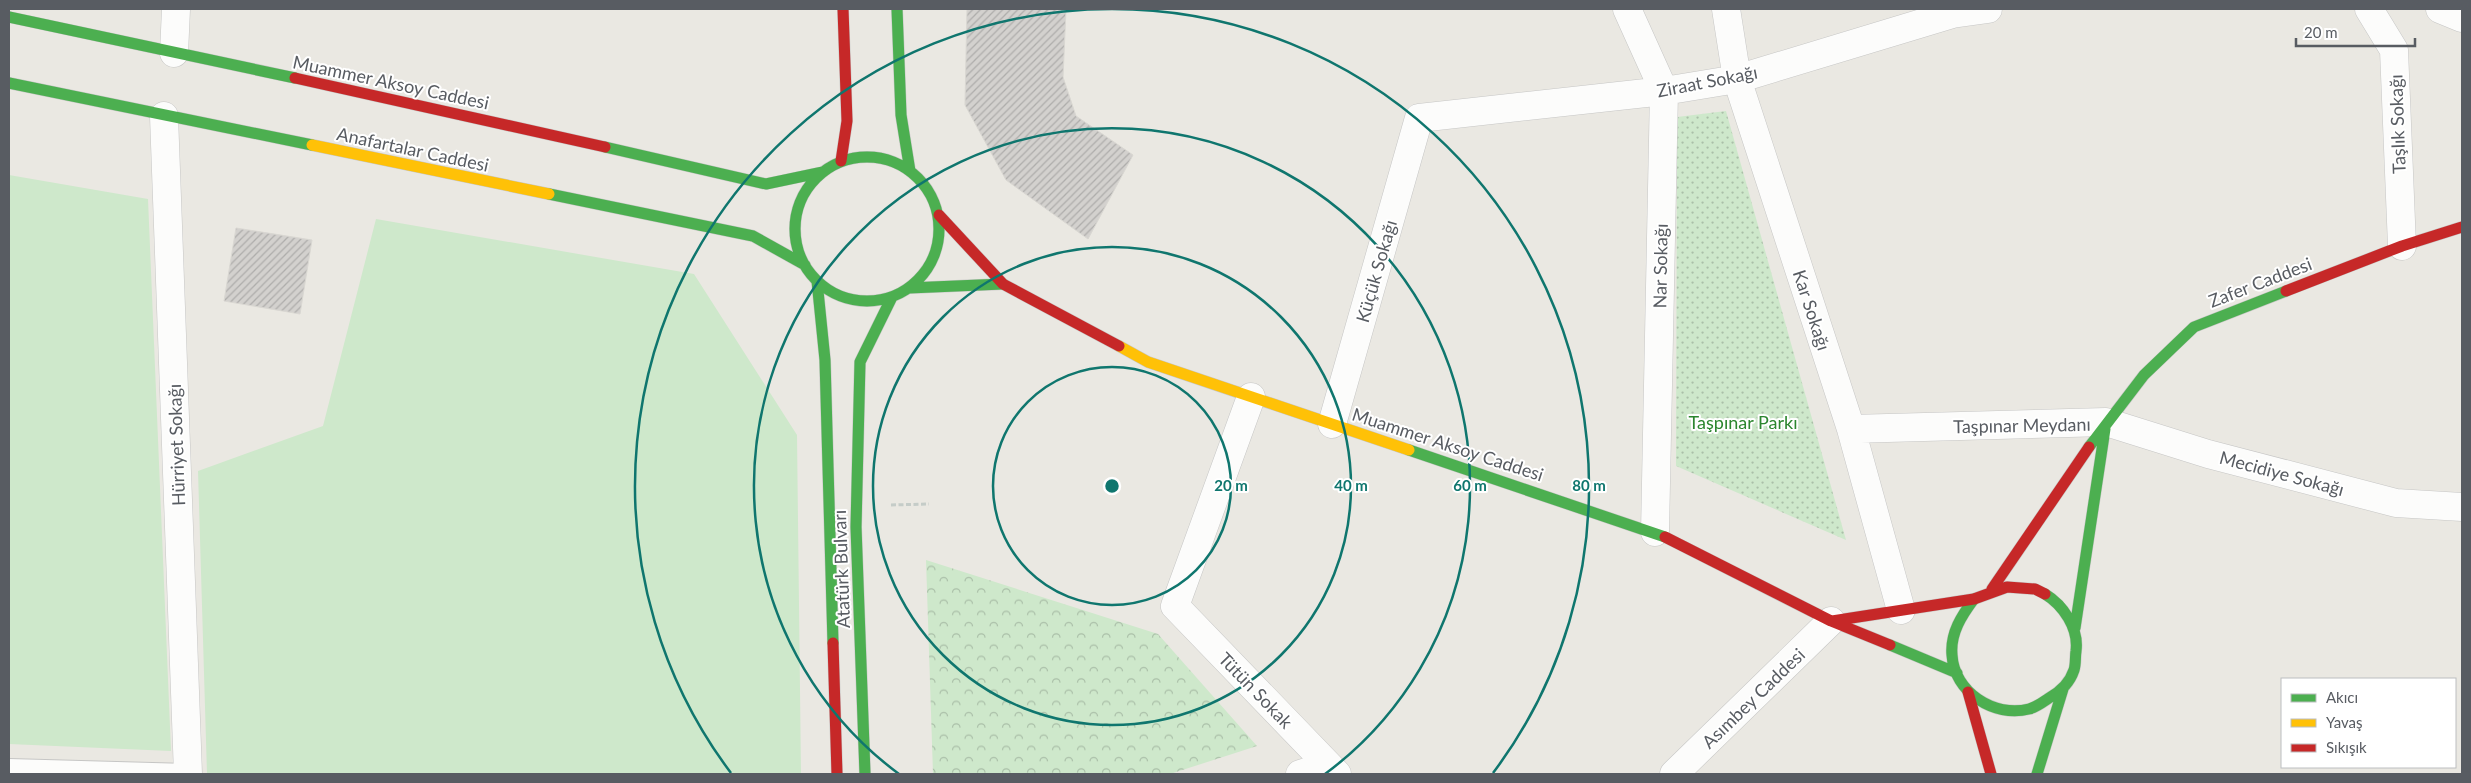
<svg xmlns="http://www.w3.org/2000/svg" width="2471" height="783" font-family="Lato,sans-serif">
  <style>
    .green { fill: #cee8cb }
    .forest { fill: url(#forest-crowns) }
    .park { fill: url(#park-dots) }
    .building { fill: url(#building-hatch); stroke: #d9d7d2 }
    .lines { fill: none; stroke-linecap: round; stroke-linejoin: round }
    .lane-casing { stroke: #c6c6c5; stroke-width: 18 }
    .street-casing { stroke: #c6c6c5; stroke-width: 29 }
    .fast-casing { stroke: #c7c7c6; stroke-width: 12 }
    .slow-casing { stroke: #c7c7c6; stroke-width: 12 }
    .jam-casing { stroke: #c7c7c6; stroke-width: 12 }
    .path { stroke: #c5ccc8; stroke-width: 3; stroke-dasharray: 5 2.5; stroke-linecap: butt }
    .lane { stroke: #fcfcfb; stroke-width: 16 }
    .street { stroke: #fcfcfb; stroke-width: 28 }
    .fast { stroke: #4caf50; stroke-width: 11 }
    .slow { stroke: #ffc107; stroke-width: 11 }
    .jam { stroke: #c62828; stroke-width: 11 }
    .ring { fill: none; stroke: #0f766e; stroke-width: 2.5 }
    .labels { text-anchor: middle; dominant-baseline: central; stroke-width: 4; stroke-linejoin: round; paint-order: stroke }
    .street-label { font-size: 18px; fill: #585c62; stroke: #fff }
    .park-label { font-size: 18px; fill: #2c862f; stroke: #fff }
    .centre { fill: #0f766e; stroke: #fff; stroke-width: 2.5 }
    .ring-label { font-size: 15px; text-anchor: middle; font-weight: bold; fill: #0f766e; stroke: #fff; stroke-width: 4; stroke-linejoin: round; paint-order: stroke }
  </style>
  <defs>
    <pattern id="forest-crowns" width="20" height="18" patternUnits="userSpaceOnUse" patternTransform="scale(1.25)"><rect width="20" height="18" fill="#cee8cb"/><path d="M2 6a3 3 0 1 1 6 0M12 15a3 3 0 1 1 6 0" fill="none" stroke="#aabfa8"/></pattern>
    <pattern id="park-dots" width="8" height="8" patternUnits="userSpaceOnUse" patternTransform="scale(1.25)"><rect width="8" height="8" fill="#cee8cb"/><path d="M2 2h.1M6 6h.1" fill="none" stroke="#aabfa8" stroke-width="1.8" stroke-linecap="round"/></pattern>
    <pattern id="building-hatch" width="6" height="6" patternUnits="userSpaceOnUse" patternTransform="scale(1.25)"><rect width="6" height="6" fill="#d3d1ce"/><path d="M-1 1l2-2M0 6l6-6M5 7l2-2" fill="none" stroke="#aeadab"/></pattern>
  </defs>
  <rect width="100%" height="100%" fill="#eae8e2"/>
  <path class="green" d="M9,175L148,199L171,751L9,744Z
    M376,219L694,274L797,435L801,774H207L198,471L323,426Z"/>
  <path class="forest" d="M926,560L1158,634L1257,746L1170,774H933Z"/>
  <path class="park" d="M1726,111L1846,540L1676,466L1677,117Z"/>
  <path class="building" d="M967,9H1066L1063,77L1076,116L1133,155L1088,239L1006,180L965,105Z
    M236,228L312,240L300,314L224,301Z"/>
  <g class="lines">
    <defs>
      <path id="lane" d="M9,767L188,772"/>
      <path id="street" d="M1627,9L1664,91L1655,532
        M1726,9L1737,79L1851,429L1901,610
        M2369,9L2394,50L2402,246
        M2440,9L2462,18
        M174,53L176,9
        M164,116L188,774
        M1251,397L1175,606L1337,774
        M1332,424L1419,118L1664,91L1737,79L1952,14L1988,9
        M1851,429L2106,422L2208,454L2396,503L2462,507
        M1300,774L1328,765
        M1674,774L1831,621"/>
      <path id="fast" d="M897,9L901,115L910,171
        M9,17L295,78
        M9,83L312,145
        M605,147L766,184L823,172
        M795 229a72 72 0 1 1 144 0a72 72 0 1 1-144 0Z
        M549,194L753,236L805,265
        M817,281L825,360L833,643
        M909,288L1003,284
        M2089,447L2144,375L2194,327L2286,291
        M1409,450L1665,537
        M1974,599C1962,615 1950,633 1952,655C1954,692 1994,718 2029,709C2037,707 2043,702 2049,698C2060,692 2070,682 2074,670C2076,664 2075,657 2076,651C2079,628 2063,605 2045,594
        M2075,628L2105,429
        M1890,645L1957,673
        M865,774L856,527L860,362L892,297
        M2037,774L2063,689"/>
      <path id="slow" d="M312,145L549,194
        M1119,346L1148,362L1409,450"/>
      <path id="jam" d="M295,78L605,147
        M841,161L847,121L843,9
        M939,215L1003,284L1119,346
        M2286,291L2402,246L2462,227
        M1665,537L1831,621L1890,645
        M1992,589L2089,447
        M1832,621L1974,599L2007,587L2035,589L2045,594
        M833,643L837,774
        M1968,692L1991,774"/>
    </defs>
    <use href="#lane" class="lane-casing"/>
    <use href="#street" class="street-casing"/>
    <use href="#fast" class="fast-casing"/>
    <use href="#slow" class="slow-casing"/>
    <use href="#jam" class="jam-casing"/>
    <path class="path" d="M891,505L929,504"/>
    <use href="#lane" class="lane"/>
    <use href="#street" class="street"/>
    <use href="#fast" class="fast"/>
    <use href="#slow" class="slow"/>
    <use href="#jam" class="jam"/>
  </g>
  <g class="ring">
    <circle cx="1112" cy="486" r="119"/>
    <circle cx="1112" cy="486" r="239"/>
    <path d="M899 774A358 358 0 1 1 1325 774"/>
    <path d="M731 773A477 477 0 1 1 1493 773"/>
  </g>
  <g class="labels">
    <g class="street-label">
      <text transform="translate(1707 81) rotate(-11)">Ziraat Sokağı</text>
      <text transform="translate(391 82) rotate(12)">Muammer Aksoy Caddesi</text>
      <text transform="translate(2397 124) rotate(-92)">Taşlık Sokağı</text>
      <text transform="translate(413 149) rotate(12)">Anafartalar Caddesi</text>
      <text transform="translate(1660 266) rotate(-89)">Nar Sokağı</text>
      <text transform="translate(1376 271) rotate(-74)">Küçük Sokağı</text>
      <text transform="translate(2260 282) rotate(-21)">Zafer Caddesi</text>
      <text transform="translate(1812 310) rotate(72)">Kar Sokağı</text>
      <text transform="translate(2022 425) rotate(-1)">Taşpınar Meydanı</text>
      <text transform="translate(1448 444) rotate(18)">Muammer Aksoy Caddesi</text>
      <text transform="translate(176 445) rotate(-92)">Hürriyet Sokağı</text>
      <text transform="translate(2282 473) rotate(15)">Mecidiye Sokağı</text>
      <text transform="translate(841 569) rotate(-92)">Atatürk Bulvarı</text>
      <text transform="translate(1256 690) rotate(46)">Tütün Sokak</text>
      <text transform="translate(1753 698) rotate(-44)">Asımbey Caddesi</text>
    </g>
    <g class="park-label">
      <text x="1743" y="422">Taşpınar Parkı</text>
    </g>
  </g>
  <circle cx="1112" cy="486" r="8" class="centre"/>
  <g class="ring-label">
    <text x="1231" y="491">20 m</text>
    <text x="1351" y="491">40 m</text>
    <text x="1470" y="491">60 m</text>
    <text x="1589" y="491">80 m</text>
  </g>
  <rect width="2471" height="783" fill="none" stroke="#585c62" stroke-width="20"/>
  <rect x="2281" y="678" width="175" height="90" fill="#ffffff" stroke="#bcbec0"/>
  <rect x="2291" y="694" width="25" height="8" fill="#4caf50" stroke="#bcbec0"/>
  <text x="2326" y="703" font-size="15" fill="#585c62">Akıcı</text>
  <rect x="2291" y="719" width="25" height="8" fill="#ffc107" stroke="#bcbec0"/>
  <text x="2326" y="728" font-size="15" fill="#585c62">Yavaş</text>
  <rect x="2291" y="744" width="25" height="8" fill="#c62828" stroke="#bcbec0"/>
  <text x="2326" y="753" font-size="15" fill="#585c62">Sıkışık</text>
  <path d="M2296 38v8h119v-8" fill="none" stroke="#585c62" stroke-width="2.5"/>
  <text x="2304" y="38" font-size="15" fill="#585c62" stroke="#ffffff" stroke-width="4" paint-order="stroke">20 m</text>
</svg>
